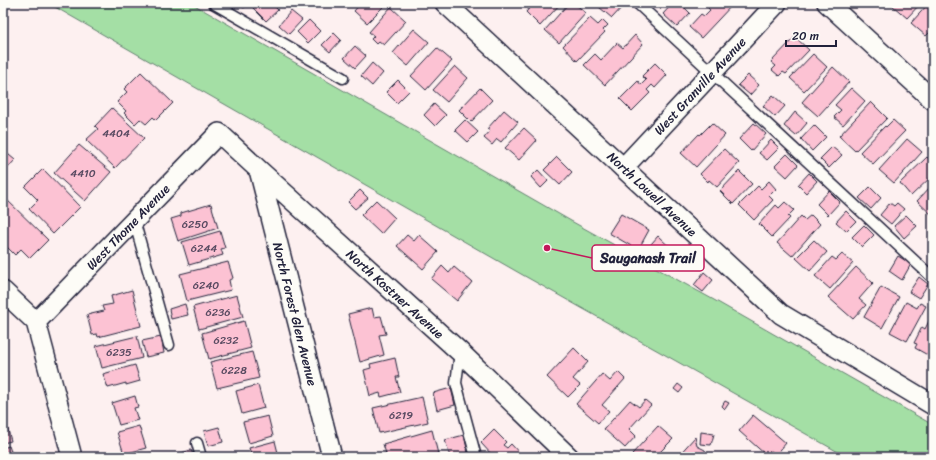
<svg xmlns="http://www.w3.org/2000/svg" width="936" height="460" font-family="Sriracha,sans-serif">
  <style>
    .green { fill: #a4dfa5; stroke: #638070 }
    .building { fill: #fcc2d3; stroke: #22223b }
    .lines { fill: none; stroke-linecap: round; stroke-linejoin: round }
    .lane-casing { stroke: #22223b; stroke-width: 13 }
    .street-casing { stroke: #22223b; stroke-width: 22 }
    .lane { stroke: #fdfcf7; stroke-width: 10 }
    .street { stroke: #fdfcf7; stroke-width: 19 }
    .labels { text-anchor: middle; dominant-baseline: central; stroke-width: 3; stroke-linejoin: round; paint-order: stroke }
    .number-label { font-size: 11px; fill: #584a61 }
    .street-label { font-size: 13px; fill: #22223b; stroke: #fdfcf7 }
    .leader { fill: none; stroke: #c2185b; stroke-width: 1.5 }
    .callout-dot { fill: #c2185b; stroke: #fdfcf7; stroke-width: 1.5 }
    .callout { fill: #fdfcf7; stroke: #c2185b; stroke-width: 1.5 }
    .callout-label { font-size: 14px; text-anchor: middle; font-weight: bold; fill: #22223b }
  </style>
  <rect width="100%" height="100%" fill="#fdf0f0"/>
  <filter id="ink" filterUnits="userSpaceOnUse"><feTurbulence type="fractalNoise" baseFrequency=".025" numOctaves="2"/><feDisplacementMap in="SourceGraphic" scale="8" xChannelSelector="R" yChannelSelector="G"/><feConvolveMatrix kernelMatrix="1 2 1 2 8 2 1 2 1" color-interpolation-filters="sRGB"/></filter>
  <g filter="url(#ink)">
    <path class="green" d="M48,3H191L571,221L714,300L933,425V457H847L521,274Z"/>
    <path class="building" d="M238,3H249L244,8Z
      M258,3H271L278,10L266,21L253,8Z
      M361,3H383L384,6L367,23L354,11Z
      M534,3H561L540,26L526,12Z
      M569,3H574L586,13L559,43L545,30Z
      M602,3H624L625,4L612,18L599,7Z
      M673,3H680L690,13L677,27L663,14Z
      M707,3H734L701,38L689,27L701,14L704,16L710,10L705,5Z
      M896,3H921L907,18L893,6Z
      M929,3H933V29L926,36L911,23Z
      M391,7L406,21L384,45L379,41L376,44L371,39L374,36L369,32Z
      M291,11L302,20L289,34L279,25Z
      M590,18L598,25L603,20L608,25L603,30L605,32L577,61L563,46Z
      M309,20L320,31L308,43L297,32Z
      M414,29L429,42L408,66L393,53Z
      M334,33L341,40L330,52L322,45Z
      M635,35L643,44L605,85L584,65L595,54L601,60L617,43L623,48Z
      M795,37L809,50L786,74L783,72L779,76L772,70L776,66L771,62Z
      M355,46L366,56L355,68L344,58Z
      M437,48L452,61L426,90L411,76Z
      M813,54L827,67L804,91L790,78Z
      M372,63L383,73L372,86L361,76Z
      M655,63L667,75L655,88L652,85L647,90L650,93L632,111L620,99L638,81L641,85L646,80L642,76Z
      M455,66L468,78L447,102L433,90Z
      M833,67L849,82L818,116L802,102Z
      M141,72L173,103L156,120L153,117L146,124L140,119L135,124L124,113L126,111L117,102L127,92L124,89Z
      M748,75L759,85L750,95L738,85Z
      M398,80L409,91L397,103L386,92Z
      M480,88L492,100L471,122L459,110Z
      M851,88L865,101L843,125L834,117L841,110L835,105Z
      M773,95L785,106L775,117L763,106Z
      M871,102L887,118L855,151L839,136Z
      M434,104L446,115L435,126L424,115Z
      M112,108L144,138L115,168L86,140L98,129L95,126Z
      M504,110L518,122L501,142L497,139L492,145L484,138L490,131L487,129Z
      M795,112L807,123L796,136L784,126Z
      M465,120L478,132L468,142L455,130Z
      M893,120L905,131L873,164L860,152L885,126L886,127Z
      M712,123L725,135L696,167L681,153L699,134L700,135Z
      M754,123L766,134L751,151L739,139Z
      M814,125L826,137L812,151L801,139Z
      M524,128L537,140L519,160L505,148Z
      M907,139L922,152L894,183L879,170Z
      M771,140L779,148L767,160L759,153Z
      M79,145L111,172L85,201L54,173Z
      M832,147L842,155L829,168L820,159Z
      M724,149L739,163L717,187L709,180L708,182L700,174Z
      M3,150L15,160L3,173Z
      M787,154L798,165L787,177L775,166Z
      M557,157L572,172L560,185L544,170Z
      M927,157L933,163V175L911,196L900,183Z
      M43,169L80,207L53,234L29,209L38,200L25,187Z
      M538,170L548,181L541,188L531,177Z
      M739,171L752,184L733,204L720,191Z
      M809,173L817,181L806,193L798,185Z
      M769,181L776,189L769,196L773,200L754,220L739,205L758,186L761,189Z
      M933,184V216L917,201Z
      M870,187L881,198L871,209L859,198Z
      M360,190L368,198L355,209L348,202Z
      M829,191L840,202L828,215L817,204Z
      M3,196L48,240L30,258L21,249L15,255L3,243L7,237L3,232Z
      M376,200L395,218L381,234L361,215Z
      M785,202L794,210L788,216L790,218L772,237L759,224L776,205L779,208Z
      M890,203L894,206L897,203L904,209L891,224L880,215Z
      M211,204L218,228L178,241L171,219L181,216V213Z
      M846,211L856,221L846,231L836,222Z
      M621,214L649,230L638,250L609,233Z
      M811,215L820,224L792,256L777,243L801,216L805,220Z
      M906,215L917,226L904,238L894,226Z
      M864,225L874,235L862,247L852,237Z
      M220,231L225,248L221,249L223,255L189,265L182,242Z
      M407,235L414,241L419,235L438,252L423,269L397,246Z
      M658,236L678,255L665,269L645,251Z
      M814,240L827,252L810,271L796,258Z
      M842,254L853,263L830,289L815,276L832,257L836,260Z
      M898,256L911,264L902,280L889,271Z
      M228,262L233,278L229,280L231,290L187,301L180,274Z
      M442,266L449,273L454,267L472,282L457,301L431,279Z
      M856,267L873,283L859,299L866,305L853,319L828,297Z
      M704,272L713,280L703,292L694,285Z
      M919,277L928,284L919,298L909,292Z
      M881,287L899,297L882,328L864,317Z
      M132,290L141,326L98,337L97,334L92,335L87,315L104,311L102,306L113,304L111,296Z
      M237,295L243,317L199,329L193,307Z
      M906,302L917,308L920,303L926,306L907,341L890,332Z
      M185,304L188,315L171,319L169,309Z
      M372,308L374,317L381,316L386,334L379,335L384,355L360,362L348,314Z
      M244,321L251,348L209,359L202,333Z
      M929,321L933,324V358L915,348L917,344L914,343L922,327L925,329Z
      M137,336L142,358L102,368L96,346Z
      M161,337L164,353L146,357L142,341Z
      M574,348L588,362L573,379L580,385L568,397L547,377Z
      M252,352L259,378L217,388L210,362Z
      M395,358L399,377H396L400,392L381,397L380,393L370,396L364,370L371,368L370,364Z
      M135,365L140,381L126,385V383L108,388L103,374Z
      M618,372L625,379L602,405L609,411L598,423L576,404L602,374L610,381Z
      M678,384L683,388L679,393L674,389Z
      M258,385L264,408L242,414L236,391Z
      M451,388L455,405L437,410L433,393Z
      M135,396L138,407L134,408L138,420L119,425L112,403Z
      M422,397L428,422L379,433L373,408Z
      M630,400L639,407L645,400L651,405L629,429L636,436L625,448L604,429Z
      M725,401L729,403L725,409L722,406Z
      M753,415L786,443L776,455L771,451L767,456L739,431Z
      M268,416L273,436L249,443L243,422Z
      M3,419H5L11,441L3,443Z
      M139,426L146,448L124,454L117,432Z
      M658,426L673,439L657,455L659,457H635L632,454Z
      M219,427L223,442L208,446L204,431Z
      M432,430L438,454L425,457H387L383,444Z
      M494,430L506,442L503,445L507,448L511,444L523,457L526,454L528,457H490L492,455L481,443Z
      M701,432L714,434L711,445L700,444Z
      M464,435L468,453L450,457L445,440Z
      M695,437L697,446L705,450L707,457H677Z
      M275,441L279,457H252L249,448Z
      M9,446L13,457H3V448Z
      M191,450L194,457H175L174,455Z
      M151,453L152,457H135Z"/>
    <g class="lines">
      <defs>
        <path id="lane" d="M213,3L343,78
          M637,3L933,278
          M134,220L169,345
          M460,352L456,383L476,457
          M197,443L201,457"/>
        <path id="street" d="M445,3L781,314L933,405
          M827,3L933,100
          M623,168L777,3
          M259,170L332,457
          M3,291L36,322L72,457
          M36,322L219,133L259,170L460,352L569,457"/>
      </defs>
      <use href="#lane" class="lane-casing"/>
      <use href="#street" class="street-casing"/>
      <use href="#lane" class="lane"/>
      <use href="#street" class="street"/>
    </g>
  </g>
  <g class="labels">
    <g class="number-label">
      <text x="116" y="133">4404</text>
      <text x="83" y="173">4410</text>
      <text x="195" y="224">6250</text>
      <text x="204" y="248">6244</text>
      <text x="206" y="285">6240</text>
      <text x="218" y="312">6236</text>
      <text x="226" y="340">6232</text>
      <text x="119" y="352">6235</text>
      <text x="234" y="370">6228</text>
      <text x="401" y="415">6219</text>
    </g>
    <g class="street-label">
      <text transform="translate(700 86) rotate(-47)">West Granville Avenue</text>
      <text transform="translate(652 194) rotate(43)">North Lowell Avenue</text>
      <text transform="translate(128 227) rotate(-46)">West Thome Avenue</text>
      <text transform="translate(395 294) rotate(42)">North Kostner Avenue</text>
      <text transform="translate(295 314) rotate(76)">North Forest Glen Avenue</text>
    </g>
  </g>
  <path class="leader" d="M547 248L592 258"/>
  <circle class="callout-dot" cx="547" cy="248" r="4"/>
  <rect class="callout" x="592" y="245" width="112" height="26" rx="4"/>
  <g class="callout-label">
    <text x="648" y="263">Sauganash Trail</text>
  </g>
  <rect width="936" height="460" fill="none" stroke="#fdfcf7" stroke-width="16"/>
  <rect x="8" y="8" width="920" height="444" fill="none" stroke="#22223b" stroke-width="1.5" filter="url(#ink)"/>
  <path d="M786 40v6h50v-6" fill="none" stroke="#22223b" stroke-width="2"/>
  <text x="792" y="40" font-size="12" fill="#22223b" stroke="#fdfcf7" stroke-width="3" paint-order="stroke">20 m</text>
</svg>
